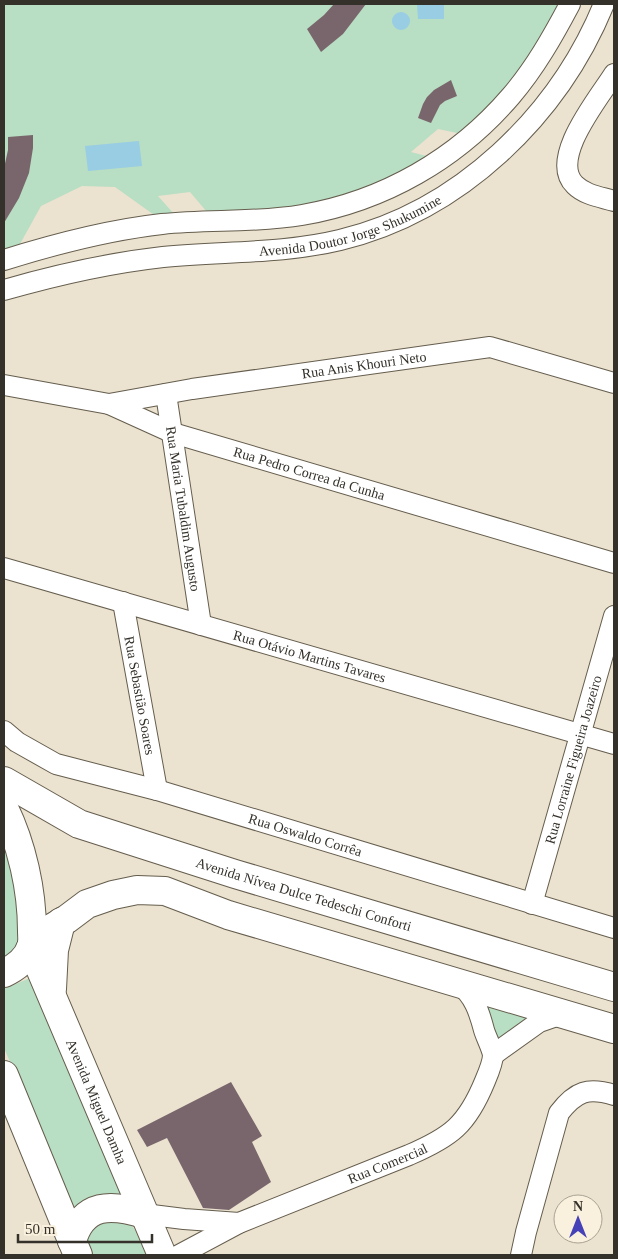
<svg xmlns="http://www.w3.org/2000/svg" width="618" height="1259" font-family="'Times New Roman',serif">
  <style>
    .green { fill: #b8dec3 }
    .water { fill: #98cde4 }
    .building { fill: #79666c }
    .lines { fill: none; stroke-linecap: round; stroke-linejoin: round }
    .minor-casing { stroke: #655d4d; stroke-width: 22 }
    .secondary-casing { stroke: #655d4d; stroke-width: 30 }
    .primary-casing { stroke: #655d4d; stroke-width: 30 }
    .minor { stroke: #fff; stroke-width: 20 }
    .secondary { stroke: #fff; stroke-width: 28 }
    .primary { stroke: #fff; stroke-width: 28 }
    .labels { text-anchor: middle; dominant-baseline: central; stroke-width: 5; stroke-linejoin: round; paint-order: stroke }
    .street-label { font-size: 14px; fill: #34312a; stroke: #f9f0dd }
  </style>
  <rect width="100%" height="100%" fill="#ebe2d0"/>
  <path class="green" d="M4,4H560L553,20L512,82L462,134L438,129L411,152L430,157L411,170L333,201L259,212H207L190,192L158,196L174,214L157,217L115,187L82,186L41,206L20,244L4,250Z
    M4,834L18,891L19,940L14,951L4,961Z
    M30,978L126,1199L79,1219L4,1048V989Z
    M482,996L540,1013L496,1047Z
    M94,1221L129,1222L135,1230L146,1255H89L86,1242Z"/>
  <path class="water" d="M417,4H444V19H418Z
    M392 21a9 9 0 1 1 18 0a9 9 0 1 1-18 0Z
    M139,141L142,166L88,171L85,146Z"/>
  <path class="building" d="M334,4H366L343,34L321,52L307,29L324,15Z
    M451,80L457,96L445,101L440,105L431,123L418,118L423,104L427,97L434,90Z
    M33,135V148L29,173L19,198L4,223V168L8,150V137Z
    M231,1082L262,1136L252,1142L271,1182L229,1210L203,1208L167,1138L147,1147L137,1130Z"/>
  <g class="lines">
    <defs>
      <g id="minor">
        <path d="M614,74C599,98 548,159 575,185C585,195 601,197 614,201"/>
        <path d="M4,260C55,244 108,230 162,224C208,219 256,223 302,215C384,201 457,159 511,96C535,68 553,36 570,4"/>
        <path id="s1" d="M4,290C56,275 109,263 163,257C222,251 282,254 340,240C460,211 558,116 604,4"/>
        <path id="s2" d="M4,385L109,404L173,433L614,563"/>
        <path id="s3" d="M166,394L201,625"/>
        <path id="s4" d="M109,404L192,389L490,347L614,383"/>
        <path id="s5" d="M4,568L614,744"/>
        <path id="s6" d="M123,602L157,790"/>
        <path id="s7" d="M4,731L17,742L56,764L157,790L614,928"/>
        <path id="s8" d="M532,904L614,616"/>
        <path d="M493,1055L539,1022L562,1014"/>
        <path d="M144,1214L184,1219L239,1223"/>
        <path id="s9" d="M179,1255L239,1223L409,1155C451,1137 467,1125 485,1081C488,1074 493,1062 493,1055C492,1048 486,1037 484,1030C479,1011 474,996 459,984"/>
        <path d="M521,1255L526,1232L559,1113C576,1091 588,1087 614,1095"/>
      </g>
      <g id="secondary">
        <path id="s10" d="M4,781L79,824L235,874L614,987"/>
        <path d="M40,935L67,919L87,904L113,895L137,890L165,891L228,915L614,1029"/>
      </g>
      <g id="primary">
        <path d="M4,808C22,845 32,890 32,931C32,936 33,942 31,947C27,959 15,968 4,973"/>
        <path id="s11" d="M31,947L162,1255"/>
        <path d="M52,989L54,950L61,922"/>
        <path d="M4,1075L78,1255"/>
        <path d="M72,1241C83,1202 112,1204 144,1214"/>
      </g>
    </defs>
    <use href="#minor" class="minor-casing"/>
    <use href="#secondary" class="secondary-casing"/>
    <use href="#primary" class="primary-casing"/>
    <use href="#minor" class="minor"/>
    <use href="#secondary" class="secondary"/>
    <use href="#primary" class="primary"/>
  </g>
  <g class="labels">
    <g class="street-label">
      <text stroke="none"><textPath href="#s1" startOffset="354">Avenida Doutor Jorge Shukumine</textPath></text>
      <text stroke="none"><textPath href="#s4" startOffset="258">Rua Anis Khouri Neto</textPath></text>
      <text stroke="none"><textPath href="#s2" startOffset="319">Rua Pedro Correa da Cunha</textPath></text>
      <text stroke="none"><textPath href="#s3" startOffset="116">Rua Maria Tubaldim Augusto</textPath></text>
      <text stroke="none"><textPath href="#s5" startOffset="318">Rua Otávio Martins Tavares</textPath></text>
      <text stroke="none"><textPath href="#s6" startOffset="95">Rua Sebastião Soares</textPath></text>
      <text stroke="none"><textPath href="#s8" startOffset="150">Rua Lorraine Figueira Joazeiro</textPath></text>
      <text stroke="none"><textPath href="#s7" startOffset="321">Rua Oswaldo Corrêa</textPath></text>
      <text stroke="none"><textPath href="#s10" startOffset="322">Avenida Nívea Dulce Tedeschi Conforti</textPath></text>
      <text stroke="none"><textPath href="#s11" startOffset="168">Avenida Miguel Damha</textPath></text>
      <text stroke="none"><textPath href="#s9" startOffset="228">Rua Comercial</textPath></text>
    </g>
  </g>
  <rect width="618" height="1259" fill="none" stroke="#34312a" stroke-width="10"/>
  <g transform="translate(578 1219)"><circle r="24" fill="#f9f0dd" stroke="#aaa495"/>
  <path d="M0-4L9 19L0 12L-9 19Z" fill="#4741b7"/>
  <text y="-8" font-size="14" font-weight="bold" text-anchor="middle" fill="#34312a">N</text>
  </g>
  <path d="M18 1234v8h134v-8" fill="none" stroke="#34312a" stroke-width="2.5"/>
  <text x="25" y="1234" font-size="15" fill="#34312a" stroke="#f9f0dd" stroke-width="4" paint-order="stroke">50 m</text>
</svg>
